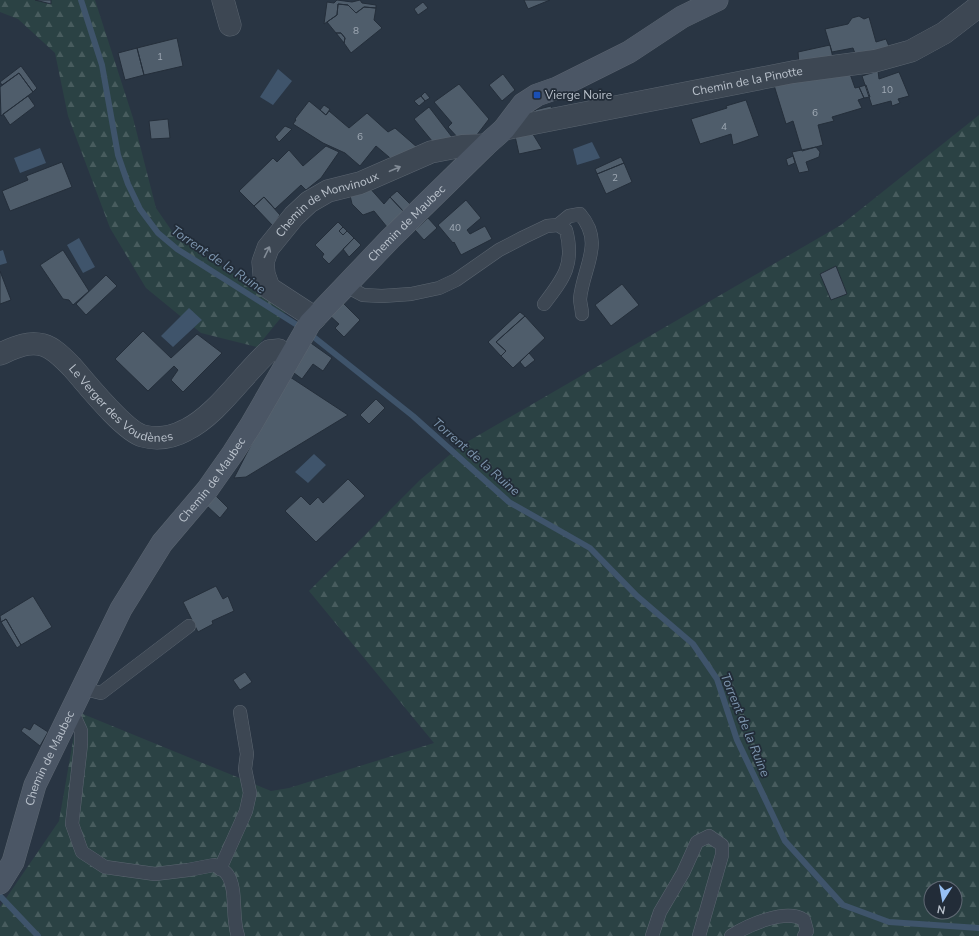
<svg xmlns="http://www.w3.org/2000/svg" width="979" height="936" font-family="'Nunito Sans',sans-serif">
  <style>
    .forest { fill: url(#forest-firs); fill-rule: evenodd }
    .water { fill: #3f546b }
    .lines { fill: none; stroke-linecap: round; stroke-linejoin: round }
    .stream { stroke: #3f546b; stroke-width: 6 }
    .building { fill: #4f5d6b; stroke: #242e3a }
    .lane-casing { stroke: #5b6570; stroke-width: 14 }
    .street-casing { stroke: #5b6570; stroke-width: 23 }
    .secondary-casing { stroke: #5b6570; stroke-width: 23 }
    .lane { stroke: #3d4753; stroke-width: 13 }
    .street { stroke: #3d4753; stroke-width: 22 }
    .secondary { stroke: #4b5665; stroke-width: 22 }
    .oneway { stroke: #828b96 }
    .transit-dot { fill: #1a4fb4; stroke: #222c38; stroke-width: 1.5 }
    .labels { text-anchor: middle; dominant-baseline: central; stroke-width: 3.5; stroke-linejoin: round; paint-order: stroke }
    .number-label { font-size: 10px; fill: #9fa9b4 }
    .street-label { font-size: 12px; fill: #bac2cc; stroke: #222c38 }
    .poi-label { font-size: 12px; fill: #bac2cc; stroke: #222c38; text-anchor: start }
    .water-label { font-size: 13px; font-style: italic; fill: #7c94ad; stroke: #222c38 }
  </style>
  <defs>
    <pattern id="forest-firs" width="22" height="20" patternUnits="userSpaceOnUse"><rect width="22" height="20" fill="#2b4244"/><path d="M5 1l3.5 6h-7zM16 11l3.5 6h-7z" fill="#485c5e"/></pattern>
  </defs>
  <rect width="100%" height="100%" fill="#293543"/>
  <path class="forest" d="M0,0H95L133,118L156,208L176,237L288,309L257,347L201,333L146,288L110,228L68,116L55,53L18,19L0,12Z
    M979,115V936H706L703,934L702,936H0V907L59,821L78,712L271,791L289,788L434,743L309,591L420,480L460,446L841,225ZM931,888H955V912H931Z"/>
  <path class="water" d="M278,69L292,81L273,105L260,97Z
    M592,142L600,158L577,165L573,149Z
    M40,148L46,163L20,173L14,158Z
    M79,238L95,267L83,273L67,245Z
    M3,250L7,263L0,265V251Z
    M189,308L202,320L173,347L161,336Z
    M314,454L326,465L308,483L295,472Z"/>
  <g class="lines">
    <path class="stream" d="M81,0L102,65L118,155L128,184L140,209L158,233L177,249L305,330L413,416L509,502L590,548L637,596L693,644L717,679L737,740L785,841L843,905L889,922L979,928
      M0,896L38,936"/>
  </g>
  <path class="building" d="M35,0H51V4Z
    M337,0L352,2L360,0L362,3L376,5V8L364,7L356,13L348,5L338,4L337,15L324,24L327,2L334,3Z
    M524,0H550L528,9Z
    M423,2L428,8L418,15L414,9Z
    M338,4L348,5L356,13L364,7L376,8L374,20L382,28L351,53L344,43L345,38L341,33H336L327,22L337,15Z
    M859,16L864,19L869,17L876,42L886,39L890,49L857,59L853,48L832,52L825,29L848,24L852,18Z
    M336,33H341L345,38L344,43Z
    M177,38L183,66L144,75L137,48Z
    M830,45L833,58L799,64L798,52Z
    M137,48L144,75L125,80L118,53Z
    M21,66L37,88L33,92L19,73L2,85L0,82Z
    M849,71L855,88L859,87L864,98L858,100L862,108L832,117L834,121L818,125L823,145L802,151L793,121L786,124L773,82Z
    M878,71L879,79L899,72L909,96L898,99L900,103L892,106L891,101L872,106L862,76Z
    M19,73L33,92L1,116L0,87Z
    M503,74L515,90L502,101L489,85Z
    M459,84L489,119L476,136L460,140L448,127L452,123L434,102Z
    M866,85L870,97L864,98L859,87Z
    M425,92L430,98L425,101L421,96Z
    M28,96L35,106L10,125L3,114Z
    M421,96L425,101L419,106L414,101Z
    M746,100L759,136L733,145L731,134L700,144L691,119L727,108L726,106Z
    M309,101L326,115L329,111L349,128L367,113L388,132L395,128L418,148L396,163L376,146L360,166L345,153L323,143L293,124L296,120L295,119Z
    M324,105L330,109L326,115L320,110Z
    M551,106L553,115L537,118L535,110Z
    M429,107L455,141L437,147L414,119Z
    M168,119L170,138L151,139L149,121Z
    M285,126L292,129L279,142L275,137Z
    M531,131L542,149L519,154L515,136Z
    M326,146L339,152L321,178L306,190L301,185L275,209L264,197L254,206L239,191L273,158L277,162L289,150L303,166Z
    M816,147L820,152L819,157L806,162L809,171L799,173L792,152Z
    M793,156L795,163L788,166L786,159Z
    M621,157L624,163L597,174L595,169Z
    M62,162L72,187L10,211L2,191L28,180L26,176Z
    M624,163L632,182L606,194L597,174Z
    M368,186L384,204L390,197L403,211L387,227L374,211L363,215L352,204L349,191Z
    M397,191L410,204L403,211L390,197Z
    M264,197L280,215L273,226L254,206Z
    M466,200L481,218L467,230L470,234L485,226L492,239L461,255L454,242L453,243L438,225Z
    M428,218L437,228L424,240L415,230Z
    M338,222L343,227L339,231L343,235L347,231L354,238L329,264L322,257L324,254L315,245Z
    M343,227L347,231L343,235L339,231Z
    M354,238L361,245L349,257L343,249Z
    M63,250L89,291L73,305L69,300L63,299L40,265Z
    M836,266L847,294L831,300L820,274Z
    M0,271L11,300L0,304Z
    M106,275L117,286L86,315L76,304Z
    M622,284L639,305L611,326L595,305Z
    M341,301L360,320L344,337L335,328L339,324L328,314Z
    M520,312L525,316L496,342L506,351L501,356L488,342Z
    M525,316L545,338L513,368L501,356L506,351L496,342Z
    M143,331L171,358L197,334L222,353L183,392L171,380L178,370L174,366L148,391L115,359Z
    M308,341L332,358L323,371L313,364L302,379L290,370Z
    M529,353L535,360L525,368L520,362Z
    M287,375L348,415L246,477L234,478Z
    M376,399L385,408L369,424L360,415Z
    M348,479L365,496L316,542L285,511L301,496L310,505L318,497L323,503Z
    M216,496L228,508L220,518L207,506Z
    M216,586L223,599L228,596L234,611L212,621L213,624L198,632L183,602Z
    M33,596L52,627L21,645L6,619L1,622L0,616Z
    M6,619L21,645L17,648L1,622Z
    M245,672L252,682L240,690L233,680Z
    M34,723L48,732L40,746L21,731L24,727L30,730Z"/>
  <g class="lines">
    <defs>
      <path id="lane" d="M558,225L569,216L580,214C605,243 583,267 580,299C580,303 582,309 582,314
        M346,286L363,295L382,296L411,294L439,288L456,280L499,250L524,237L547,226L558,225L566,230C575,264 564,278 544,304
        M84,683L93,691L101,693L189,626
        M71,709L81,731V744L72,824L82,852L105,867L155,874L188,870L214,865C218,867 224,870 227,874C238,889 231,917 238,936
        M220,869L246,811L250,793L245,769L247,754L240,712
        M652,936L660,912L683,873L697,842L709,836L722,845V855L699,936
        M731,936C748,925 786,908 804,920L807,931L804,936"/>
      <g id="street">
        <path d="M223,0L230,25"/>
        <path id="s1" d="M504,129L793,72L875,61L911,51L944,33L979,6"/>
        <path id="s2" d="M315,318L269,288L264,274L263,262L268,248L294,216L309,202L328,191L360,183L431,152L462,146L486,145"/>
        <path id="s3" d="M0,354C14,348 27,341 43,345C54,348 64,359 72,367C86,383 124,431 143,436C158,440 173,437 186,430C217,415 243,374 269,351L279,350L288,358"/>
      </g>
      <g id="secondary">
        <path id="s4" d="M0,883L13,862L35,785L121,609L162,543L207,490L233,453L251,425L310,323L390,239L486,145L504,129L523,104L537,95L557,88L629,52L682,17L717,0"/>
      </g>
    </defs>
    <use href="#lane" class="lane-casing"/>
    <use href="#street" class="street-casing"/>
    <use href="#secondary" class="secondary-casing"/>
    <use href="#lane" class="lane"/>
    <use href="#street" class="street"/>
    <use href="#secondary" class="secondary"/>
  </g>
  <defs><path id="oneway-shaft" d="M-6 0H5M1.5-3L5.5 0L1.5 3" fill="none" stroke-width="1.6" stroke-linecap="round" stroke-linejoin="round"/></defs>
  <g class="oneway">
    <use href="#oneway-shaft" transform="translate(395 169) rotate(-23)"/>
    <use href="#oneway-shaft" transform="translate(267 252) rotate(-64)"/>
  </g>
  <rect class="transit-dot" x="533" y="91" width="8" height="8" rx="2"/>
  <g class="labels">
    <g class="number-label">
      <text x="356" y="31">8</text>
      <text x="160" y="57">1</text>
      <text x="887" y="90">10</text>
      <text x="815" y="113">6</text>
      <text x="724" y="127">4</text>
      <text x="360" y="137">6</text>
      <text x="615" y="178">2</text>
      <text x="455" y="228">40</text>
    </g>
    <g class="street-label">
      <text stroke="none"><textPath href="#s1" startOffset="248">Chemin de la Pinotte</textPath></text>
      <text stroke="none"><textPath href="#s2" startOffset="173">Chemin de Monvinoux</textPath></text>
      <text stroke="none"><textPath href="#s4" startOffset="783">Chemin de Maubec</textPath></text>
      <text stroke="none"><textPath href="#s3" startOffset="146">Le Verger des Voudènes</textPath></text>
      <text stroke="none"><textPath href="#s4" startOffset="459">Chemin de Maubec</textPath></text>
      <text stroke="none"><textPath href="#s4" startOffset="135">Chemin de Maubec</textPath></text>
    </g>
    <g class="poi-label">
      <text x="545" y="95">Vierge Noire</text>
    </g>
    <g class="water-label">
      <text transform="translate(218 260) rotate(34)">Torrent de la Ruine</text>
      <text transform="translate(476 457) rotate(41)">Torrent de la Ruine</text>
      <text transform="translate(745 725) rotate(68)">Torrent de la Ruine</text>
    </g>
  </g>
  <g transform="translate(943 900) rotate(191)"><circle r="19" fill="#222c38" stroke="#5f6873"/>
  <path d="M0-3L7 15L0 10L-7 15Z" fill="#97c0f4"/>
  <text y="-6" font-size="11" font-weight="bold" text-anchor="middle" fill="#bac2cc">N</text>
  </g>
</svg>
